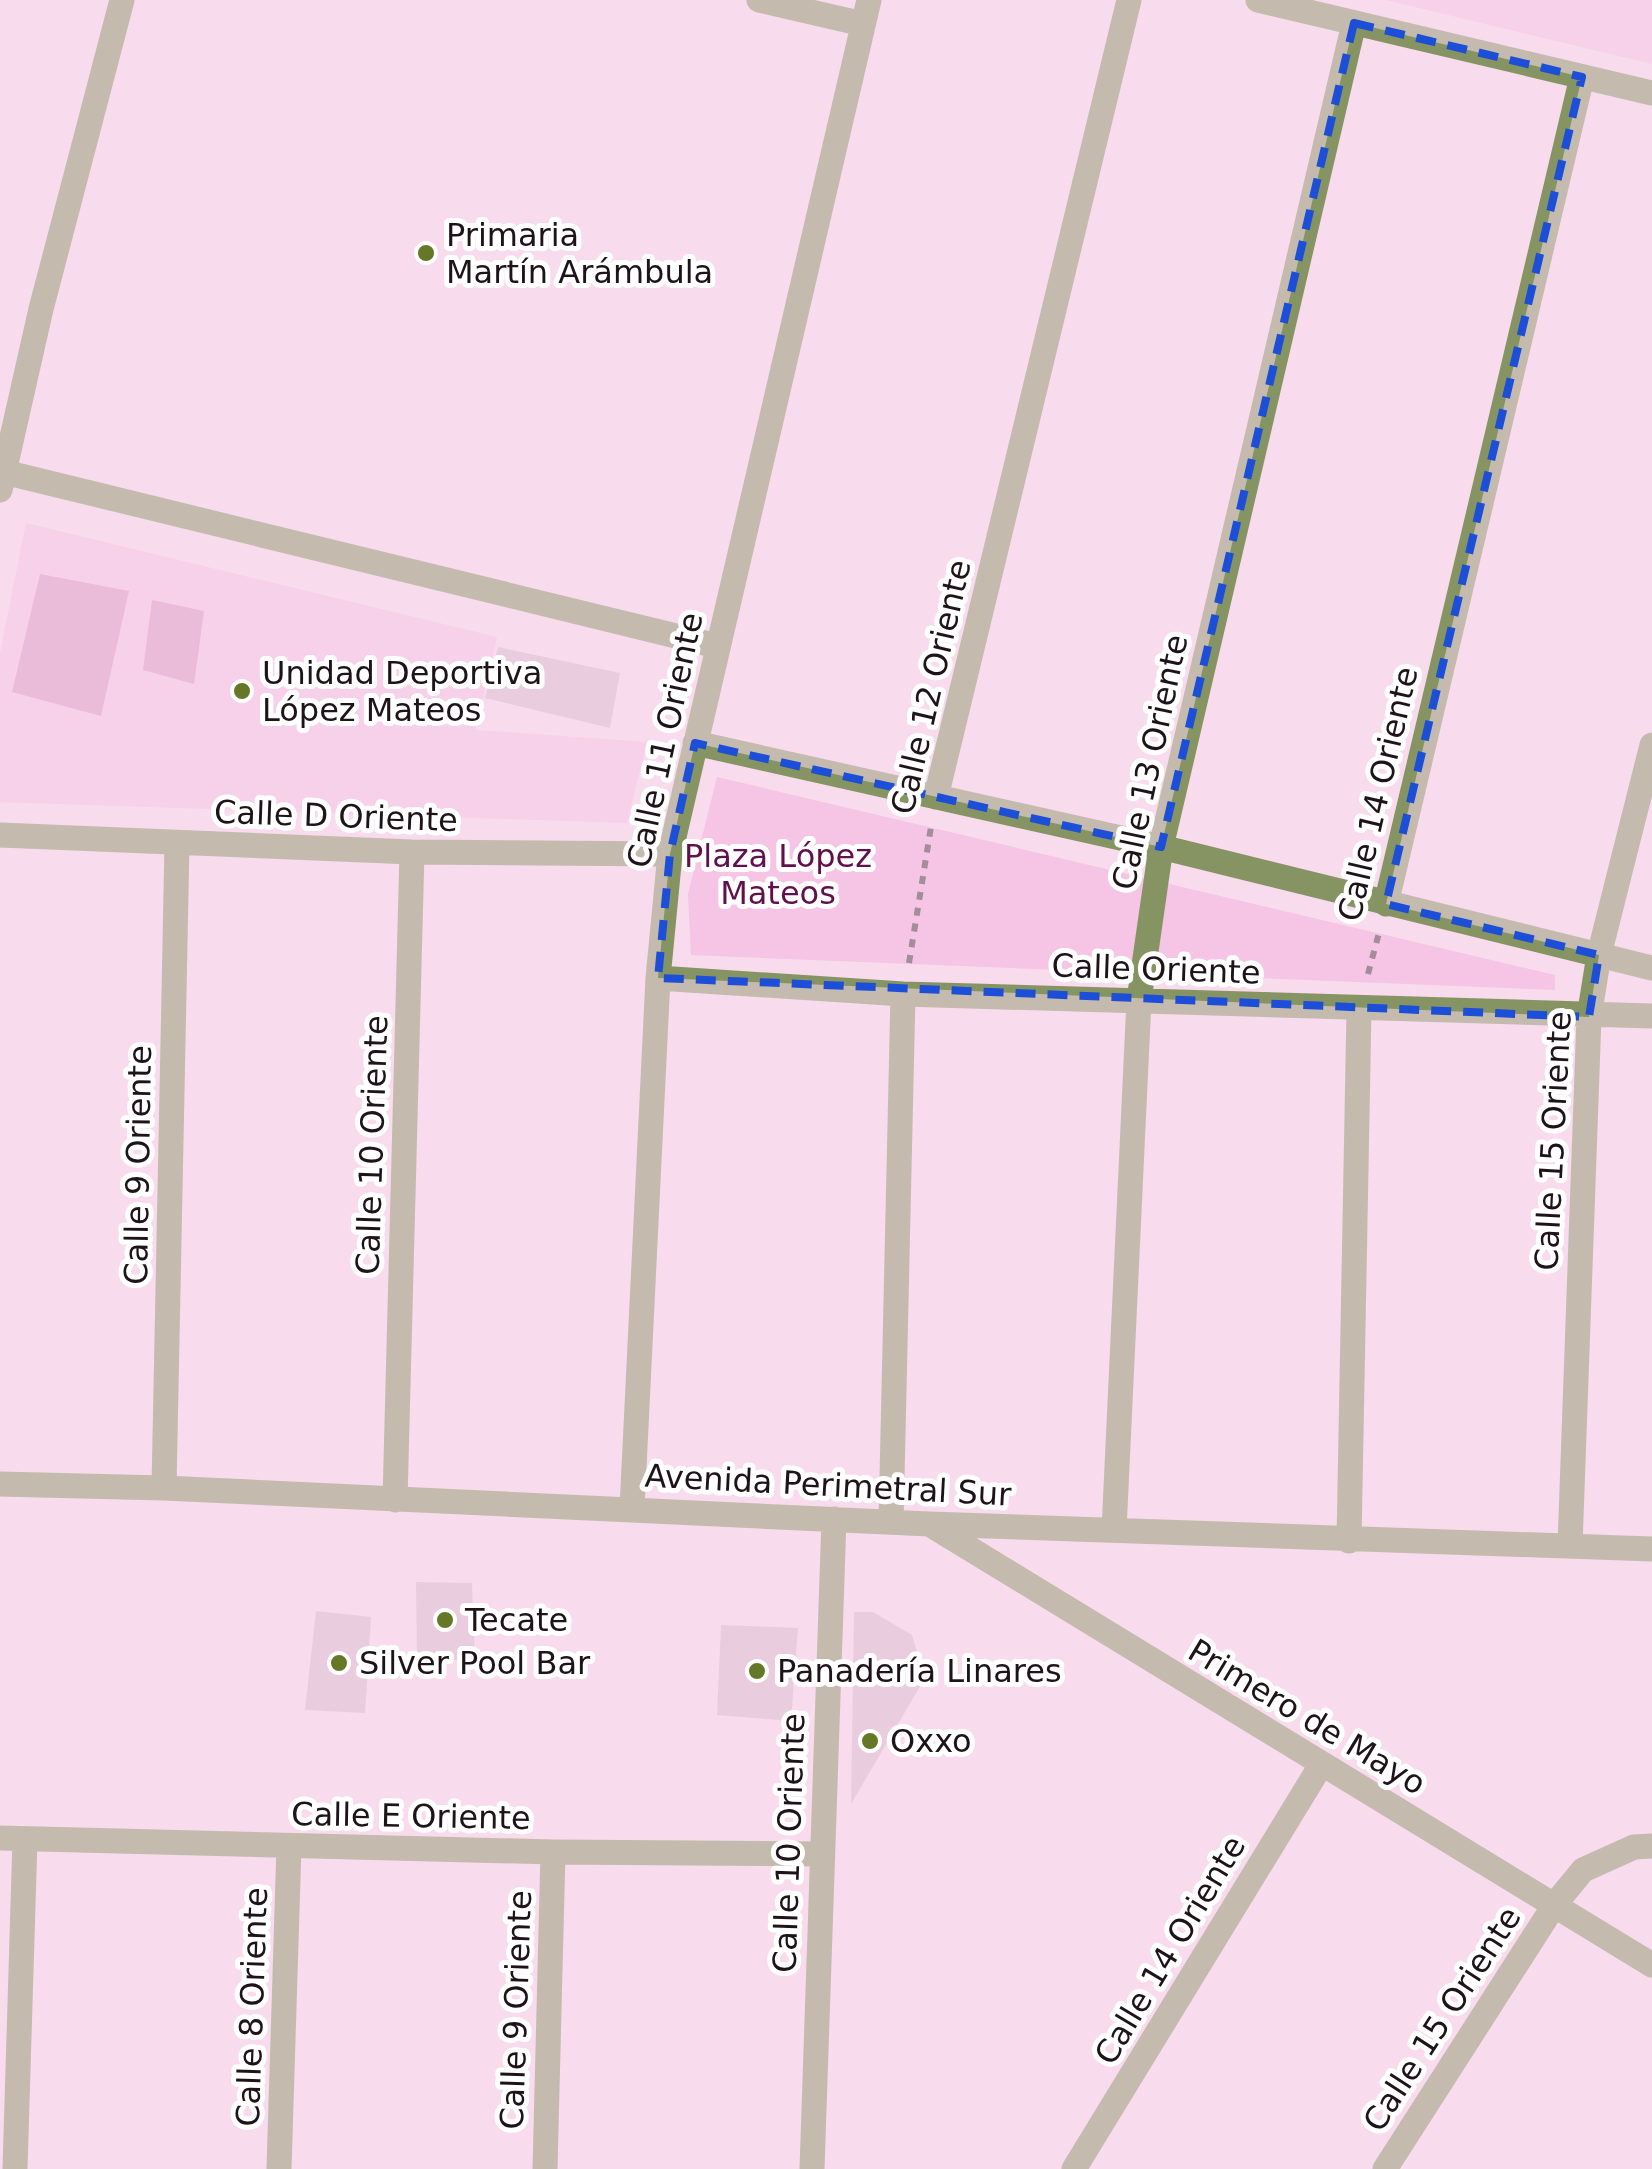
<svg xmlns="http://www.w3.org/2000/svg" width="1652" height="2169" font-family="'DejaVu Sans',sans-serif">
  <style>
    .green { fill: #f6c4e4 }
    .water { fill: #db96c3 }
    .building { fill: #d8bccd }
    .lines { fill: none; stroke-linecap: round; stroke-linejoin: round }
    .path { stroke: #a38d9a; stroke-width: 6; stroke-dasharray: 8 8; stroke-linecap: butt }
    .minor { stroke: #859462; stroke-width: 25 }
    .marked { fill: none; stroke: #1d4ed8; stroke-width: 8; stroke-dasharray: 20 12; stroke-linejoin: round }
    .poi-dot { fill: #647827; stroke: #fff; stroke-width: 4 }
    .labels { text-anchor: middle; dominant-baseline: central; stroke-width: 10; stroke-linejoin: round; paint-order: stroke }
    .poi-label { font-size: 32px; fill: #1d1319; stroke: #fff; text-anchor: start }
    .street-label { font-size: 32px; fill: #1d1319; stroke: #fff }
    .park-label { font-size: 32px; fill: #62104d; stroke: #fff }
  </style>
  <rect width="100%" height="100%" fill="#f8dbed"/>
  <path class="green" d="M1386,0H1652V64Z
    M26,523L497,637L475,730L647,742L627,823L0,802V653Z
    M717,777L1555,975V990L691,955L688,894Z"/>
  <path class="water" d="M40,574L129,591L101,716L12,692Z
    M152,600L204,611L194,684L143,670Z"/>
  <path class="building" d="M498,647L620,673L610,728L485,698Z
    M416,1582L472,1583L475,1661L417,1657Z
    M316,1611L371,1617L365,1713L305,1710Z
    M854,1612H873L912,1635L925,1678L851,1804Z
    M721,1625L798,1628L791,1721L717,1715Z"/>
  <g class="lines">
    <path class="path" d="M909,963L931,827
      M1368,974L1379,933"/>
    <path class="minor" d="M759,0L863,24
      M1258,0L1652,93
      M4,472L717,646
      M0,490L41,309L122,0
      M695,743L1161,847L1652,968
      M936,797L1129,0
      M0,835L412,852L670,854
      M1386,904L1582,77
      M658,978L903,994L1652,1016
      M0,1484L164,1488L929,1524L1652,1549
      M164,1488L177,844
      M395,1500L412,852
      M632,1508L658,978L670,854L869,0
      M891,1522L903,994
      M931,1525L1652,1965
      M1114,1530L1139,1000L1161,847L1354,23
      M1349,1541L1359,1009
      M1570,1546L1589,1017L1599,955L1652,745
      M0,1838L553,1852L820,1854
      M15,2169L25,1839
      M279,2169L289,1846
      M545,2169L553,1852
      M812,2169L834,1519
      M1074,2169L1321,1765
      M1385,2169L1555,1904L1583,1870L1634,1847L1652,1846"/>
  </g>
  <path d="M0 0H1652V2169H0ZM1354,23L1582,77L1386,904L1599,955L1589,1017L658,978L670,854L695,743L1161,847Z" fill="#f8dbed" fill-opacity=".55" fill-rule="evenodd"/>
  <path class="marked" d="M1354,23L1582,77L1386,904L1599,955L1589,1017L658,978L670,854L695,743L1161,847Z"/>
  <g class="poi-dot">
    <circle cx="426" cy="253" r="10"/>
    <circle cx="242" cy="691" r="10"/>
    <circle cx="445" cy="1620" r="10"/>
    <circle cx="339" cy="1663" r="10"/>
    <circle cx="757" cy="1671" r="10"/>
    <circle cx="870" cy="1741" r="10"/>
  </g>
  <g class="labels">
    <g class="poi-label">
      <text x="446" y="235">Primaria<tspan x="446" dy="37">Martín Arámbula</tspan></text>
      <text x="262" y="673">Unidad Deportiva<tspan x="262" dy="37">López Mateos</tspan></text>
      <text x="465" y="1620">Tecate</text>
      <text x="359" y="1663">Silver Pool Bar</text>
      <text x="777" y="1671">Panadería Linares</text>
      <text x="890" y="1741">Oxxo</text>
    </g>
    <g class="street-label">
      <text transform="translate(931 687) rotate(-77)">Calle 12 Oriente</text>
      <text transform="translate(665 740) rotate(-78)">Calle 11 Oriente</text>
      <text transform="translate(1150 762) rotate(-78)">Calle 13 Oriente</text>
      <text transform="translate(1378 794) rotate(-77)">Calle 14 Oriente</text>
      <text transform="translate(336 816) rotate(2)">Calle D Oriente</text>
      <text transform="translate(1156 969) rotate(2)">Calle Oriente</text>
      <text transform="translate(1553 1141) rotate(-87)">Calle 15 Oriente</text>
      <text transform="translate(372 1145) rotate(-88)">Calle 10 Oriente</text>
      <text transform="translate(138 1165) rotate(-89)">Calle 9 Oriente</text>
      <text transform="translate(828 1485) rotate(3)">Avenida Perimetral Sur</text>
      <text transform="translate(1307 1717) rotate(31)">Primero de Mayo</text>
      <text transform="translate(411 1816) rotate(1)">Calle E Oriente</text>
      <text transform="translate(789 1843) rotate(-88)">Calle 10 Oriente</text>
      <text transform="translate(1170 1950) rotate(-59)">Calle 14 Oriente</text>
      <text transform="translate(252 2007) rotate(-88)">Calle 8 Oriente</text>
      <text transform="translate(516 2010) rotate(-88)">Calle 9 Oriente</text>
      <text transform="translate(1442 2019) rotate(-57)">Calle 15 Oriente</text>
    </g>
    <g class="park-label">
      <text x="778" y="856">Plaza López<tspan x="778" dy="37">Mateos</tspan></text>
    </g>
  </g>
</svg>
